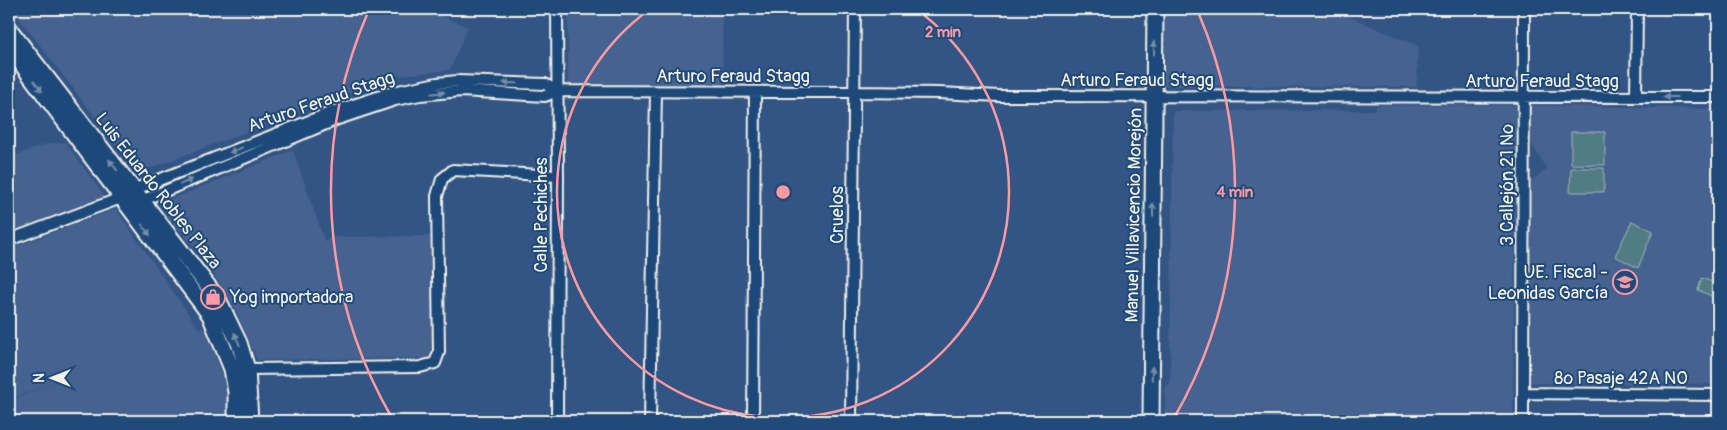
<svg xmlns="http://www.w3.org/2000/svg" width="1727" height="430" font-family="Pangolin,sans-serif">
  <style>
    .built { fill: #456290 }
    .pitch { fill: #517c83; stroke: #a2b6b6 }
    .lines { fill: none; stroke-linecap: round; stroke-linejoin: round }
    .street-casing { stroke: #f4f1e8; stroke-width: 14 }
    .secondary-casing { stroke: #f4f1e8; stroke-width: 19 }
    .street { stroke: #1f4a7a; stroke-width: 10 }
    .secondary { stroke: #1f4a7a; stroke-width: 15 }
    .oneway { fill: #748da6 }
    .ring { fill: none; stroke: #ff9aa2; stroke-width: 2.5 }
    .labels { text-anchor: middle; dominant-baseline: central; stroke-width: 4; stroke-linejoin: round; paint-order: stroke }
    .street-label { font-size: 18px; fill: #f4f1e8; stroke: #1f4a7a }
    .poi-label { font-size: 18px; fill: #f4f1e8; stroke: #1f4a7a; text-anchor: end }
    .centre { fill: #ff9aa2; stroke: #1f4a7a; stroke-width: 2.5 }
    .ring-label { font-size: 15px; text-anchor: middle; font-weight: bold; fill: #ff9aa2; stroke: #1f4a7a; stroke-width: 4; stroke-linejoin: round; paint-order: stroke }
  </style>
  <rect width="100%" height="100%" fill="#325585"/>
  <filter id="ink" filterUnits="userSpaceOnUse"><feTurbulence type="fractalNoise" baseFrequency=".02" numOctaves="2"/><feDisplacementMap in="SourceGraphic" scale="10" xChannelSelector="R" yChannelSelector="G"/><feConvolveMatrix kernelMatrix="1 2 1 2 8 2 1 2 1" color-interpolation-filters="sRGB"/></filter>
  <g filter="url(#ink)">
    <path class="built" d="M12,9H425L468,27L450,70L394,76L138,173Z
      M568,9H722L723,85L568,86Z
      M1161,9H1331L1418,46L1417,87L1161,86Z
      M1377,105H1516L1513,421H1165V385H1170L1173,111L1375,110Z
      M1529,105L1716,109V149L1718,150V384L1531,383V181L1547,169L1529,140Z
      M65,142L105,197L97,202L9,233V157L47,144Z
      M293,150L325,242L331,237L434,236V350L427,358L257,360L232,302L204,259L166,214L169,200Z
      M116,209L199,329L206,327L219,367L218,371H221L228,397V421H9V400L63,380L9,399V249Z"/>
    <path class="pitch" d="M1571,132H1605V165L1571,164Z
      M1571,168H1604V192H1570Z
      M1632,221L1653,231L1638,268L1615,256Z
      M1702,278L1718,284V299L1698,290Z"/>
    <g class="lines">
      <defs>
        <path id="street" d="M557,9L558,176L557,421
          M1636,97L1637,9
          M133,190L335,111L393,92L437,83L458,81L545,84L557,91
          M141,201L338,119L395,100L420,95L461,91L545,96L557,91L854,92L939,93L999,96L1718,97
          M9,240L121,198
          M247,369L420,367L435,363L439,352L437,196L442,179L453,170L558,176
          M1523,393L1718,395
          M650,421L656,92
          M753,421L755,93
          M851,421L855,9
          M1523,421L1524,9"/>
        <path id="secondary" d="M9,29L218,299L239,343L247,369L250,421
          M9,47L210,315L232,369L236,392V421
          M1151,421L1155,9"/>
      </defs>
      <use href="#street" class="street-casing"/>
      <use href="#secondary" class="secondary-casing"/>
      <use href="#street" class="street"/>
      <use href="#secondary" class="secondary"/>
    </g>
    <defs><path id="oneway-solid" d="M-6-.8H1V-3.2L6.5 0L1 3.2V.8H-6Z" transform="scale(1.25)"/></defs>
    <g class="oneway">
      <use href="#oneway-solid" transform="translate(1154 48) rotate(-90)"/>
      <use href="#oneway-solid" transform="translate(510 83) rotate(-178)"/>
      <use href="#oneway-solid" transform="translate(38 86) rotate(53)"/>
      <use href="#oneway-solid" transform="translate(438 93) rotate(-6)"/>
      <use href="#oneway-solid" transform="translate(1670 97) rotate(180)"/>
      <use href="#oneway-solid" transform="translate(236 150) rotate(158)"/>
      <use href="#oneway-solid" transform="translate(113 165) rotate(-128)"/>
      <use href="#oneway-solid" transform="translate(186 182) rotate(-23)"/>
      <use href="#oneway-solid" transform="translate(1153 210) rotate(-90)"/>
      <use href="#oneway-solid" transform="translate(146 230) rotate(53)"/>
      <use href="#oneway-solid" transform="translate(237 339) rotate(-114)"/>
      <use href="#oneway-solid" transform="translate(1152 373) rotate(-89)"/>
    </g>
  </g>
  <g class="ring">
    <path d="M916 9A226 226 0 1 1 650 9"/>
    <path d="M392 418A452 452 0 0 1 368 12M1198 12A452 452 0 0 1 1174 418"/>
  </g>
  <defs>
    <symbol id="school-ring" viewBox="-11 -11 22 22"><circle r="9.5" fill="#1f4a7a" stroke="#ff9aa2" stroke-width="1.5"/><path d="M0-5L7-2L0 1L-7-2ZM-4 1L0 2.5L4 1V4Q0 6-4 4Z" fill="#ff9aa2"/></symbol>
    <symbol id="shop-ring" viewBox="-11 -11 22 22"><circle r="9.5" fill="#1f4a7a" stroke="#ff9aa2" stroke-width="1.5"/><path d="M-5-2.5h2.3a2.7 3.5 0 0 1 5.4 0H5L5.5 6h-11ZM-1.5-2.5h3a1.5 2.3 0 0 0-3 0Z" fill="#ff9aa2"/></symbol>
  </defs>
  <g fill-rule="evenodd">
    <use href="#school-ring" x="1611" y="268" width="28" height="28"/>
    <use href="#shop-ring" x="199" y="283" width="28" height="28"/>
  </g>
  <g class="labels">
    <g class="street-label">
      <text x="733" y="76">Arturo Feraud Stagg</text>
      <text x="1137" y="80">Arturo Feraud Stagg</text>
      <text x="1542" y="81">Arturo Feraud Stagg</text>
      <text transform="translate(321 102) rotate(-19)">Arturo Feraud Stagg</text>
      <text transform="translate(1507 185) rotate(-90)">3 Callejón 21 No</text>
      <text transform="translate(158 191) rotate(52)">Luis Eduardo Robles Plaza</text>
      <text transform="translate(541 215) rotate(-90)">Calle Pechiches</text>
      <text transform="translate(837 215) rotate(-90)">Cruelos</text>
      <text transform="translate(1134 215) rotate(-89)">Manuel Villavicencio Morejón</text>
      <text x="1621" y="378">8º Pasaje 42A NO</text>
    </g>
    <g class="poi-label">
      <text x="1608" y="272">UE. Fiscal -<tspan x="1608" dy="21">Leonidas García</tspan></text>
      <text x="230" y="297" text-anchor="start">Yog importadora</text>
    </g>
  </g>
  <circle cx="783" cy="192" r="8" class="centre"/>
  <g class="ring-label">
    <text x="943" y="37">2 min</text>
    <text x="1235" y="197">4 min</text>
  </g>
  <rect width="1727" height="430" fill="none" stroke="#1f4a7a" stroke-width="30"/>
  <rect x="15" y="15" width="1697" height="400" fill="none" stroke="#f4f1e8" stroke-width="2" filter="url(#ink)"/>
  <g transform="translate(52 378) rotate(270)" stroke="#1f4a7a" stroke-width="4" paint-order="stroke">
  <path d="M0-4L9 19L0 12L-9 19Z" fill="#f4f1e8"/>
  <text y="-8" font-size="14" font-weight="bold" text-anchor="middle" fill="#f4f1e8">N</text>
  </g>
</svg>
